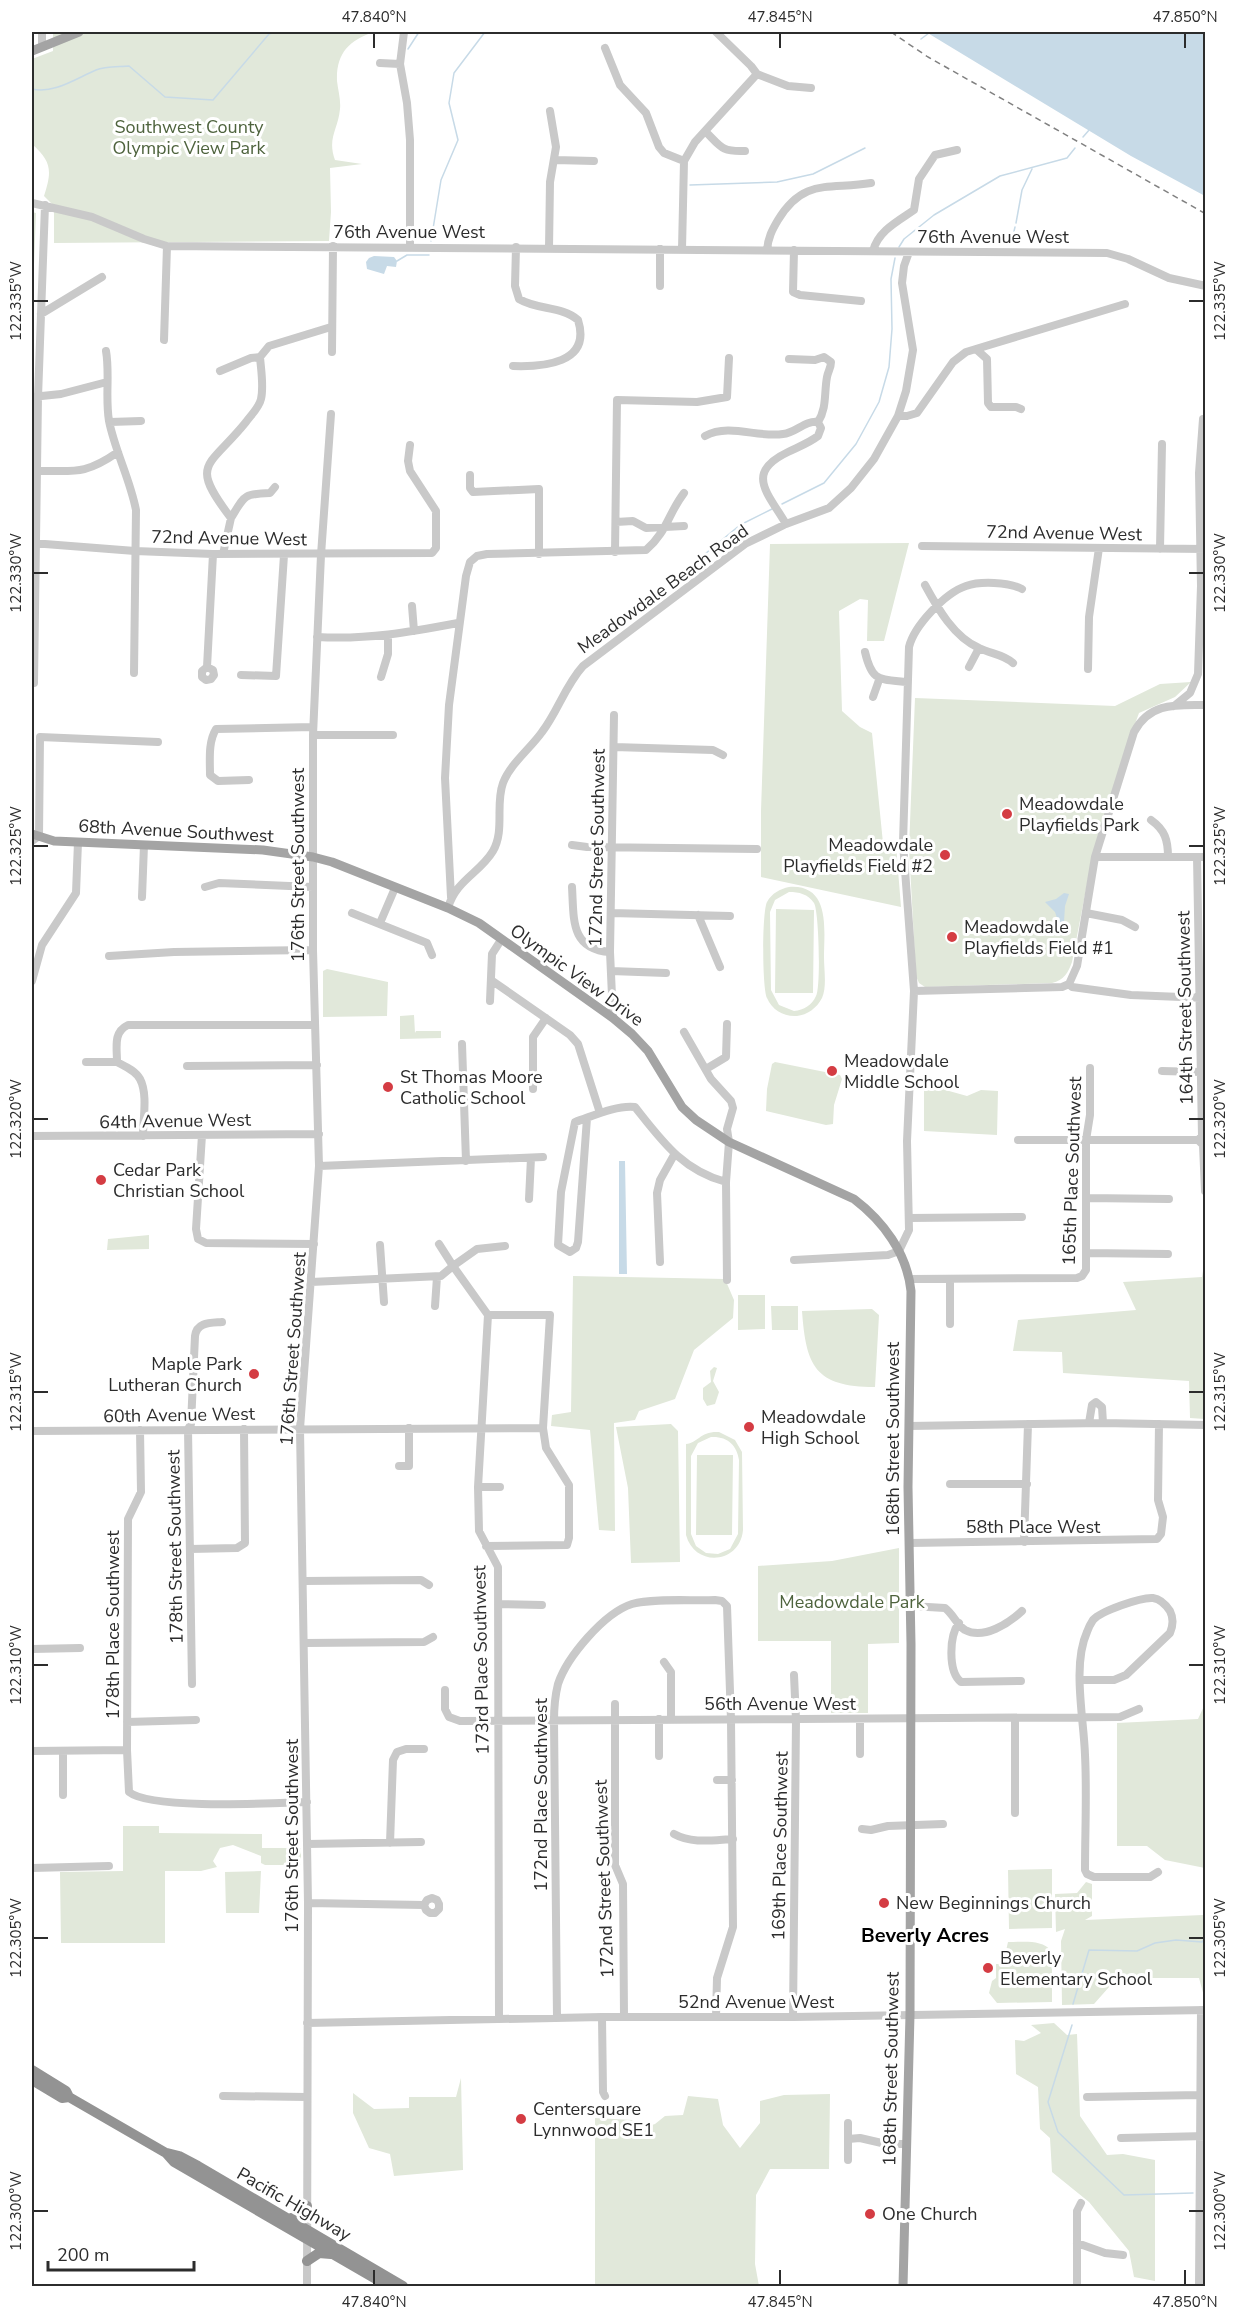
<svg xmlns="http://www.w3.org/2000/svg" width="1237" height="2318" font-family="'Nunito Sans',sans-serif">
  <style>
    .green { fill: #e1e8da; fill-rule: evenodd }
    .water { fill: #c7dae7 }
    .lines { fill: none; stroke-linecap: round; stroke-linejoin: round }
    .stream { stroke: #c7dae7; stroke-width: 1.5 }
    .minor { stroke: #c9c9c9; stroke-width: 8 }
    .major { stroke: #a4a4a4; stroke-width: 9 }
    .highway { stroke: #939393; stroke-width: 10 }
    .rail { stroke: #818181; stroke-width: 1.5; stroke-dasharray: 6 4.5; stroke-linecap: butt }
    .ticks { fill: none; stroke: #2c2c2c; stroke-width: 2 }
    .poi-dot { fill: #d43c43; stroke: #fff; stroke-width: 2 }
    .labels { text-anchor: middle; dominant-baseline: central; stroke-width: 6; stroke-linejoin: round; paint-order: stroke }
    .park-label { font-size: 18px; fill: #4e633d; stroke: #fff }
    .street-label { font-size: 18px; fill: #2c2c2c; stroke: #fff }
    .poi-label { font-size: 18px; fill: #2c2c2c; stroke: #fff; text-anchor: start }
    .neighbourhood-label { font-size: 20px; font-weight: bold; fill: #000; stroke: #fff }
    .neatline { fill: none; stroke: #2c2c2c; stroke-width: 2 }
    .ticks-label { font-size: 15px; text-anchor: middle; fill: #2c2c2c }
  </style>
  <rect width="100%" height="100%" fill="#fff"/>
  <path class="green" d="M53,32H373C349,41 336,53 337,81C338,90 341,100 340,109C338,130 327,138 335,160L362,164L330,168L331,212L329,241L54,243V206L44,196C52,171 52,162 32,144V59L53,51Z
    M32,212L36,213L33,291L32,292Z
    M909,543L884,641H867L868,600L860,599L839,611L842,711L860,727L872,733L883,843L896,845L901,907L761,877V811L770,544Z
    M1191,682L1175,697L1139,713L1124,754L1092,858L1072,962C1068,973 1064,980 1052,983L925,987L919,983L916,976L909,848L915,698L1115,706L1160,684Z
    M789,887C831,884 824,930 824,957C824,970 827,987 822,998C817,1008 807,1015 797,1016C784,1017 772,1010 767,998C762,987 762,912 767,902C772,893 780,889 789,887ZM789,892C799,892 808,894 814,903C819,911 821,987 816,996C812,1005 804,1010 794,1011L779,1005L771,990L770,912L775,900Z
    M776,909L814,910L813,993H775Z
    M327,969L388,982L387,1016L323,1017V971Z
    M414,1015L415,1033L416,1031H441V1038L400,1039V1016Z
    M775,1062L840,1075L842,1079L834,1105L833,1124L826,1125L766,1111L767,1089L772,1064Z
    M924,1084L967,1096L981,1090L998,1091L997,1135L924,1131Z
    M149,1235V1249L107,1250L108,1239Z
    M1205,1259V1419L1190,1418L1189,1381L1063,1373L1062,1352L1013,1351L1018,1320L1136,1310L1123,1282L1202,1277Z
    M573,1276L725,1279L734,1300L733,1318L694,1350L675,1399L639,1411L635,1420L614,1423L615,1531L599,1530L590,1430L551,1426L552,1415L571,1412Z
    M738,1295H765V1329L738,1330Z
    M771,1306H798V1330H772Z
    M872,1309L879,1315L875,1387C815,1387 806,1366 802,1311Z
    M714,1367L717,1368L713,1381L719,1392L715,1404L707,1406L703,1399V1388L711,1382L710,1371Z
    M671,1424L678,1431L680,1562L631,1563L628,1488L616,1427Z
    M719,1432L735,1440L742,1452L743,1530C740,1564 695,1568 686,1535V1444C698,1443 700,1431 719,1432ZM711,1437C727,1436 737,1445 739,1460L738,1534L730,1549L718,1554L706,1553L696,1546L691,1534V1456L698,1443Z
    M697,1455H733L732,1535H696Z
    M899,1548V1643L868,1644V1713H831V1641H758V1566L832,1561Z
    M1205,1704V1868L1165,1860L1147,1846H1117V1723L1198,1719Z
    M123,1826H159V1833L262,1834V1848H301V1865H265L261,1863V1856L233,1845L220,1848L213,1861L217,1867L201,1871H165V1943H61L60,1872L123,1871Z
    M1052,1869V1928L1009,1929L1008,1870Z
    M261,1871L259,1913H226L225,1872Z
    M1086,1882L1092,1884V1916L1085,1920L1203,1915L1205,1894V2000L1199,1978H1117L1094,2004L1062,2005L1061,1941L1065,1929L1056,1932L1055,1894L1077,1893Z
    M1008,1942C1024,1942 1041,1939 1052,1951V2002L997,2003L989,1993L992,1981L996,1978V1964H1003Z
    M1054,2023L1067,2035L1077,2034L1080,2116L1107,2155L1123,2154L1155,2160V2281L1134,2277L1129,2251L1089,2202L1052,2172L1050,2138L1040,2129L1038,2087L1016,2074L1015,2040L1024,2041L1041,2033L1031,2025Z
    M461,2078L463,2170L394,2176L390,2154L369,2148L353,2113V2093L374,2109L409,2108V2097H456Z
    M830,2094L829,2169H770L756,2195L755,2264L759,2286H595V2118L632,2120L640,2129L655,2124L665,2116L683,2115L688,2096L718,2099L723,2125L740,2148L760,2123V2101L784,2095Z"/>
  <path class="water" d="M926,32H1205V196L1131,156Z
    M374,256L394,257L397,261L396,267L387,266L384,274L367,269L366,262L369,258Z
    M1064,893L1069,894L1065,906L1064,922L1059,924L1055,912L1045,902L1056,899Z
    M619,1161H625L627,1274H619Z"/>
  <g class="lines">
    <path class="stream" d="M921,39L929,33
      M408,49L419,32
      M32,89C54,94 75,79 96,70C105,66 119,67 129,66L165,97L213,100L269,34L276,32
      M1083,137L1090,129
      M690,185L777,182L813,174L865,148
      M1016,223L1022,190L1032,169
      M431,241L441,180L458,140L449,103L454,73L485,32
      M1011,244L1015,227
      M899,247L904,239L934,215L1000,176L1067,158L1075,148
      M397,261L407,255H429
      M782,504L824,483L856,444L879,402L889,367L892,329L891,279L895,258
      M682,573L740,525L772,509
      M1073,2004L1089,1950L1137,1951L1155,1943L1176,1940L1202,1942L1206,1937
      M1072,2025L1048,2102L1058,2132L1124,2195L1193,2193
      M1204,2193H1206"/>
    <path class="minor" d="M404,32L400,64L407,103L410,140V247
      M716,32L751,66L757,74L788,86L811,88
      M42,47V32
      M605,48L620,85L646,113L659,147L664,153L684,161
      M380,63L400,64
      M705,131C721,147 721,152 745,151
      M555,160L594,161
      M32,203L92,217L144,239L167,246L1107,253L1128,259L1169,278L1206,286
      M549,248L550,182L556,147L550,111
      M682,249L684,161L695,142L757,74
      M767,250C768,238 772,230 778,220C804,177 830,190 871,183
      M794,250L793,292L800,295L861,301
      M873,251C878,231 898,221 914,210L919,179L935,155L957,150
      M660,286V249
      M41,314L102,277
      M164,340L167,246
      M977,350L987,359L988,403L991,407H1016L1021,409
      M106,351C110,374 105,397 109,421C115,451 130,479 136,510L134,673
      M332,352L333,246
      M513,366C542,367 592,364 578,320C562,306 537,310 519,299L515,286L516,247
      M220,371L251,358L260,357
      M32,397L61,394L107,382
      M898,416H907L917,413L953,362L966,352L1125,304
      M110,422L141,421
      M705,436C730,423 757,438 783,434C796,433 805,420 818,422
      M32,471C73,470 82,477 118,452
      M470,475V488L473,492L539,489V554
      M231,518C245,495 243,494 270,493L275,487
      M616,522L633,521L646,528L684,526
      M786,524C768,493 744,473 788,452C798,447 809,443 818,436L821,428L818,422C827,408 824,393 827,377C828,371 831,368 831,362L824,357L815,360L789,359
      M32,543L135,551L213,554L432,553L436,548V511L410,471L408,461L410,445
      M922,546L1206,549
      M1160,549L1162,444
      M615,552L617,400L697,402L727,397L729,358
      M223,554L231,518C188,462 209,468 246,422C251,415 259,408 261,399C264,386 261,370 260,357L269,346L331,327
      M925,585C938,609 954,637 979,648C991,654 1003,654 1013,663
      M412,606L414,631
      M317,637C367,640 410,632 458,623
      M865,652C872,682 879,679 907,682
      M207,667L213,670L214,675L211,679L206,680L202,677V671L207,667L213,554
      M969,667L979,648
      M1088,669L1089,617L1099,548
      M241,675L276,676L284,555
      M381,677L388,654V636
      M34,683L38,397L45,205
      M873,697L879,680
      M1174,706L1190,693L1198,674L1201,586L1199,473L1203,419
      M313,735H393
      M614,747L713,750L723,755
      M249,780L218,781L210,775C210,760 208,742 216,729L313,727
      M1151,820C1165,830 1168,840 1168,857
      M32,841L39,836L40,737L158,742
      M572,845L587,847L757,849
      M1095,857H1206
      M1197,857L1202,1136L1198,1140L1203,1145L1205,1191
      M205,887L219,883L313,887
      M572,887C574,919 570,949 610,952
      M142,897L144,845
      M451,897L445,778L449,705L466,576L470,562L477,556L487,554L646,550C667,532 668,514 684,493
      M448,908C456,880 480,873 493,851C505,830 495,805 503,783C510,764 530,749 542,732C558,711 565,686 583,666L745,544L786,524L829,508L851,488L874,459L898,416L906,391L913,350L902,283L904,266L909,252
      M352,913L427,943L432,955
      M611,913L730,916
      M1086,913L1122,920L1135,927
      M698,915L720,967
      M380,923L395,888
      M109,956L174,952L313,950
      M611,971L666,973
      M491,980L570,1035L578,1044L600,1113
      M32,981L42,945L76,893L78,842
      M1069,984L1077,966L1095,857L1134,732C1150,702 1176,705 1206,705
      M914,991L1062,987L1069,984L1072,987L1131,995L1206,998
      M490,1001L492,954L501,940
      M613,1018L610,952L614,715
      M684,1032L711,1079L731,1101L733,1108L727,1129L729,1142L726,1182L727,1280
      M462,1044L466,1161
      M86,1062H117
      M187,1066L317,1065
      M706,1069L726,1057L727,1024
      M1162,1071L1200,1072
      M533,1089V1037L546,1018
      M587,1118L578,1242L576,1248L570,1252L558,1245L561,1192L575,1122C593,1116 616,1105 635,1107C662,1141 682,1170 726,1182
      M202,1135L196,1229L198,1239L206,1243L314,1244
      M32,1136L319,1134
      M143,1136C143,1119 148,1094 140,1079C135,1070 124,1066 117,1062C117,1047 113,1032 128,1025H315
      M1018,1140H1198
      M319,1166L543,1157
      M1086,1198L1169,1199
      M529,1199L531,1158
      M909,1218L1022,1217
      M380,1245L384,1302
      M1086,1253L1168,1254
      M794,1260L888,1255L899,1251L909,1230L907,1141L914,991L903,843L909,647C914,626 945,593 966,586C980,581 1008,582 1022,589
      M660,1262L657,1193L660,1180L674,1155
      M910,1279L1077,1278L1082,1276L1086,1270V1140L1090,1115V1068
      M950,1279V1324
      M311,1282L441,1276L453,1266L439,1244
      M435,1306L437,1277
      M1089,1423L1092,1405L1096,1402L1102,1407L1103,1423
      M909,1426L1103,1423L1206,1425
      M140,1430L141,1492L128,1519L127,1750L129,1792C151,1810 274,1803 307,1802
      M32,1431L543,1428
      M399,1466H409V1428
      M950,1484H1027
      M478,1487H500
      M1024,1542L1028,1424
      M910,1543L1157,1539L1161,1534L1163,1517L1158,1500L1159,1424
      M486,1546L567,1545L569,1538V1485L546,1448L543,1428L550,1315H488
      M190,1549L237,1548L245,1543L244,1429
      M304,1581L421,1580L429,1585
      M498,1604L542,1605
      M911,1606L945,1608C953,1614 957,1625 965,1630C984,1640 1009,1623 1022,1611
      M959,1623C949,1636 948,1672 961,1682L1021,1681
      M305,1643L424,1642L433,1637
      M32,1649L80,1648
      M664,1662L671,1672V1719
      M1080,1680H1114L1126,1675L1170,1633C1173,1626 1174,1619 1170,1611C1166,1605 1161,1599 1153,1598C1141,1597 1101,1611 1093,1620C1091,1623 1088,1629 1087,1632C1072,1665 1084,1720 1085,1755C1087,1793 1085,1831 1085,1870L1087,1874L1094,1877H1150L1158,1872
      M192,1684L188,1429L191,1424L195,1336C197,1322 210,1323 222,1322
      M445,1690V1709L449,1717L460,1721L1120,1717L1139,1709
      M615,1704V1865L623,1884L624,2017
      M659,1719V1756
      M860,1719V1754
      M1015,1719V1813
      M127,1722L196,1720
      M32,1751L127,1750
      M63,1751V1795
      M717,1780H732
      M862,1829L871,1830L888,1826L943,1824
      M674,1834C692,1844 713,1840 733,1839
      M390,1843L393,1760L397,1752L406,1749H424
      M307,1844L421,1842
      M32,1868L109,1866
      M308,1903L424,1905L427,1900L432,1898L437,1900L439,1904V1909L435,1913H430L426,1910L424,1905
      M602,2017L603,2092L605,2096
      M793,2017L796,1720L794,1675
      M557,2018L554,1721C554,1708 555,1696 558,1684C567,1657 604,1613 632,1604C653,1598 692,1601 715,1600L722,1601L727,1606L731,1720L733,1927L717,1978L716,2017
      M499,2019L498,1567L479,1531L478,1487L488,1315L453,1266L477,1249L505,1246
      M307,2023L602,2017H793L1206,2010
      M223,2096L307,2097
      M1087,2097L1200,2095
      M1121,2138L1206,2136
      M848,2139L860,2138L886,2144H907
      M848,2160V2123
      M1077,2243L1105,2253L1123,2255
      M307,2286L308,1903L300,1429L319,1166L313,950V735L321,555L331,414
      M1077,2286V2211L1081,2203
      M1199,2286L1201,2010"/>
    <path class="major" d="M32,51L79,32
      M32,834L54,841L263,850L313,857L332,862L448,908L479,923L613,1018L632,1034L648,1051L682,1107L696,1120L729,1142L854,1199C883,1221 907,1253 911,1291L908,1487L911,1644L910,2015L903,2286"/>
    <path class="highway" d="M32,2070L66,2091L69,2097L166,2153L174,2162L388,2286
      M32,2080L62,2098L69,2097
      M167,2153L179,2156L198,2166L403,2286
      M287,2219L299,2216L307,2206
      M307,2261L319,2253L331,2254"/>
    <path class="rail" d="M891,32L928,57L1206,214"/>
  </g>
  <path class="ticks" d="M374,33V48M780,33V48M1185,33V48M33,301H48M1189,301H1204M33,573H48M1189,573H1204M33,846H48M1189,846H1204M33,1119H48M1189,1119H1204M33,1392H48M1189,1392H1204M33,1665H48M1189,1665H1204M33,1938H48M1189,1938H1204M33,2211H48M1189,2211H1204M374,2270V2285M780,2270V2285M1185,2270V2285"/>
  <g class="poi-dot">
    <circle cx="1007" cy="814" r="6"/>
    <circle cx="945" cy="855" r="6"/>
    <circle cx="952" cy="937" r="6"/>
    <circle cx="832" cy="1071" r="6"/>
    <circle cx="388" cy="1087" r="6"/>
    <circle cx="101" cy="1180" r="6"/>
    <circle cx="254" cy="1374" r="6"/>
    <circle cx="749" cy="1427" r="6"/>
    <circle cx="884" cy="1903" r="6"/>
    <circle cx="988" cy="1968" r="6"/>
    <circle cx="521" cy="2119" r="6"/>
    <circle cx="870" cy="2214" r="6"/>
  </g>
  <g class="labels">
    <g class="park-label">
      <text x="189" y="127">Southwest County<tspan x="189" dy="21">Olympic View Park</tspan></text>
      <text x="852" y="1602">Meadowdale Park</text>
    </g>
    <g class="street-label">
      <text x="409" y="232">76th Avenue West</text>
      <text x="993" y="237">76th Avenue West</text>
      <text transform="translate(1064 533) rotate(1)">72nd Avenue West</text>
      <text transform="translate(229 538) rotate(1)">72nd Avenue West</text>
      <text transform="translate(663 589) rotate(-36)">Meadowdale Beach Road</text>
      <text transform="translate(176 831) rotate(3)">68th Avenue Southwest</text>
      <text transform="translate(597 848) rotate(-89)">172nd Street Southwest</text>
      <text transform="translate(298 865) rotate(-90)">176th Street Southwest</text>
      <text transform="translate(577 975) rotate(36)">Olympic View Drive</text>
      <text transform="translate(1185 1008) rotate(-91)">164th Street Southwest</text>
      <text transform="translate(175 1121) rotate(-1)">64th Avenue West</text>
      <text transform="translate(1072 1171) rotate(-88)">165th Place Southwest</text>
      <text transform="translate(293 1349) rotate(-86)">176th Street Southwest</text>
      <text transform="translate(179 1415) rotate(-1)">60th Avenue West</text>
      <text transform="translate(893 1439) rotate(-90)">168th Street Southwest</text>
      <text x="1033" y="1527">58th Place West</text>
      <text transform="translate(175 1547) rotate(-91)">178th Street Southwest</text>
      <text transform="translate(113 1625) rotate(-90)">178th Place Southwest</text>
      <text transform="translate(481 1660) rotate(-91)">173rd Place Southwest</text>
      <text x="780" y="1704">56th Avenue West</text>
      <text transform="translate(541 1795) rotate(-90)">172nd Place Southwest</text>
      <text transform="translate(292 1836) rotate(-90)">176th Street Southwest</text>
      <text transform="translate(780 1846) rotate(-89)">169th Place Southwest</text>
      <text transform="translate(604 1879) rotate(-92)">172nd Street Southwest</text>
      <text x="756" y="2002">52nd Avenue West</text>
      <text transform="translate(891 2069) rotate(-89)">168th Street Southwest</text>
      <text transform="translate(294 2204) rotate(30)">Pacific Highway</text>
    </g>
    <g class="poi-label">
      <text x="1019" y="804">Meadowdale<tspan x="1019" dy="21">Playfields Park</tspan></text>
      <text x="933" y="845" text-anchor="end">Meadowdale<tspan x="933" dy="21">Playfields Field #2</tspan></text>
      <text x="964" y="927">Meadowdale<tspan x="964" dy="21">Playfields Field #1</tspan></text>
      <text x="844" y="1061">Meadowdale<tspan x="844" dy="21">Middle School</tspan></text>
      <text x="400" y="1077">St Thomas Moore<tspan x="400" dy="21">Catholic School</tspan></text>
      <text x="113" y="1170">Cedar Park<tspan x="113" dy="21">Christian School</tspan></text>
      <text x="242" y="1364" text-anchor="end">Maple Park<tspan x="242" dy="21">Lutheran Church</tspan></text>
      <text x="761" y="1417">Meadowdale<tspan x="761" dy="21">High School</tspan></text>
      <text x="896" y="1903">New Beginnings Church</text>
      <text x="1000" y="1958">Beverly<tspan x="1000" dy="21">Elementary School</tspan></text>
      <text x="533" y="2109">Centersquare<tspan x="533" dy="21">Lynnwood SE1</tspan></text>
      <text x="882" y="2214">One Church</text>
    </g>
    <g class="neighbourhood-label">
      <text x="925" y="1935">Beverly Acres</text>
    </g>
  </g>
  <rect width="1237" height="2318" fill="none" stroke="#ffffff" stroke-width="66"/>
  <path d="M48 2261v9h146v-9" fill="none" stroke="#2c2c2c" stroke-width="3"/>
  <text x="57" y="2261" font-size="18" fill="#2c2c2c" stroke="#ffffff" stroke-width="4.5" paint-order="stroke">200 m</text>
  <rect x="33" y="33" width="1171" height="2252" class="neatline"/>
  <g class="ticks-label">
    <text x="374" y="22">47.840°N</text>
    <text x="780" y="22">47.845°N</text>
    <text x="1185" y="22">47.850°N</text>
    <text transform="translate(1220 301) rotate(-90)" y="5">122.335°W</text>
    <text transform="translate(16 301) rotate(-90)" y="5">122.335°W</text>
    <text transform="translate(16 573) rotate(-90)" y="5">122.330°W</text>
    <text transform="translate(1220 573) rotate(-90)" y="5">122.330°W</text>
    <text transform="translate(16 846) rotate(-90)" y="5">122.325°W</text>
    <text transform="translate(1220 846) rotate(-90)" y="5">122.325°W</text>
    <text transform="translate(1220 1119) rotate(-90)" y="5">122.320°W</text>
    <text transform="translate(16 1119) rotate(-90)" y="5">122.320°W</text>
    <text transform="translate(16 1392) rotate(-90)" y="5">122.315°W</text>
    <text transform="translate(1220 1392) rotate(-90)" y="5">122.315°W</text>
    <text transform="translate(16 1665) rotate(-90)" y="5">122.310°W</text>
    <text transform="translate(1220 1665) rotate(-90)" y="5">122.310°W</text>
    <text transform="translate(16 1938) rotate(-90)" y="5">122.305°W</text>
    <text transform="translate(1220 1938) rotate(-90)" y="5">122.305°W</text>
    <text transform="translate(16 2211) rotate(-90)" y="5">122.300°W</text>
    <text transform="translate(1220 2211) rotate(-90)" y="5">122.300°W</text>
    <text x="374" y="2307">47.840°N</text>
    <text x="780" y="2307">47.845°N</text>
    <text x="1185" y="2307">47.850°N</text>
  </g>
</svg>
